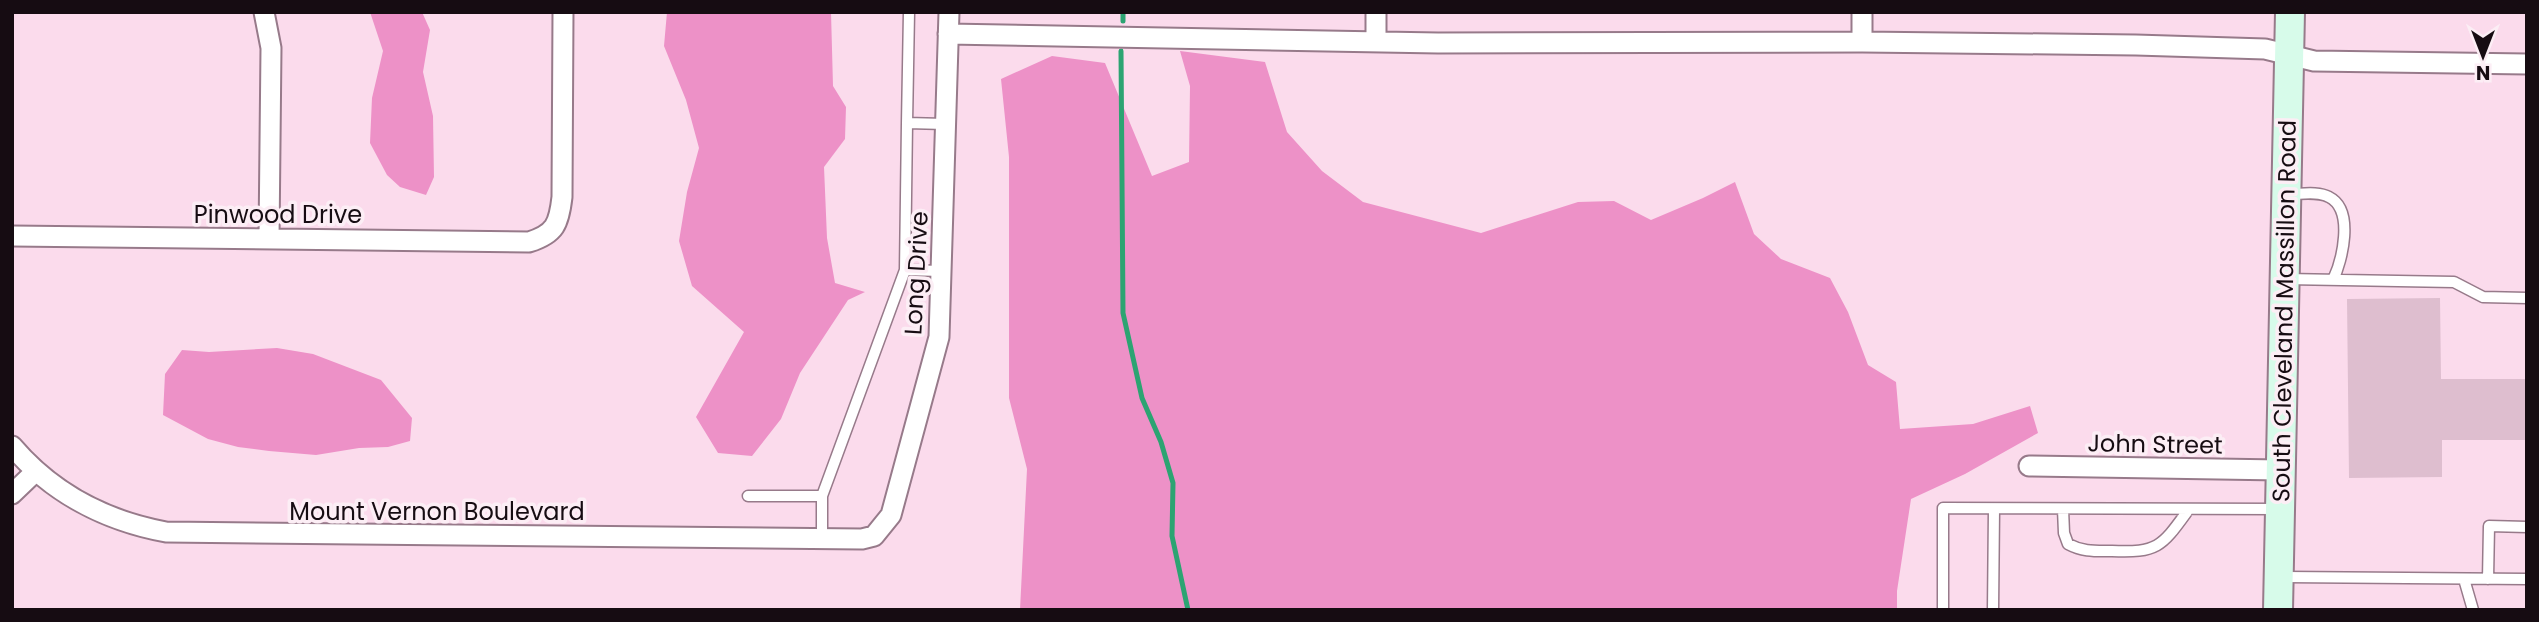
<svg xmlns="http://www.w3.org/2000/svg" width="2539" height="622" font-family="Poppins,sans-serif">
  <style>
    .forest { fill: #ed91c7 }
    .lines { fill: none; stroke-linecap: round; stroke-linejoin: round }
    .stream { stroke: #2ca472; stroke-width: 5 }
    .building { fill: #debecf }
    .lane-casing { stroke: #977a8a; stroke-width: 13 }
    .street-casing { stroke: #977a8a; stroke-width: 23 }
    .secondary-casing { stroke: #977a8a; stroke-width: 32 }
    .lane { stroke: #fff; stroke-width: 10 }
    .street { stroke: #fff; stroke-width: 19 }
    .secondary { stroke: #d7fbea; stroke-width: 28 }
    .labels { text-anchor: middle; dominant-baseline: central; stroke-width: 7; stroke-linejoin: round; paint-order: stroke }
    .street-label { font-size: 24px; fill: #160c12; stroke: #fceef5 }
  </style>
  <rect width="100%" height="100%" fill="#fbdbec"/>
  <path class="forest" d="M370,12H422L430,30L423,72L433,116L434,177L426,195L400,187L387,175L370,143L372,98L383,51Z
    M667,12H831L833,86L846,107L845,139L824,167L827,238L835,283L865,292L848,300L800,373L781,419L752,456L718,453L696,417L744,332L692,286L679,241L687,192L699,148L686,100L664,46Z
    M1180,51L1265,62L1287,132L1322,171L1363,202L1481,233L1578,202L1614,201L1651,220L1703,198L1735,182L1754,234L1781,259L1830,278L1848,312L1868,365L1896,382L1900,429L1973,424L2030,406L2038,433L1965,474L1911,499L1897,591V610H1020L1027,469L1009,398V157L1001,79L1052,56L1105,63L1152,176L1189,162L1190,86Z
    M277,348L313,354L381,380L412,418L410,441L388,447L359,448L316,455L269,451L238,447L208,439L163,415L165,374L182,350L209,352Z"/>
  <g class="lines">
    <path class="stream" d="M1123,21V12
      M1121,51L1123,313L1142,398L1161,442L1173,483L1172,536L1188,610"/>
  </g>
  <path class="building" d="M2440,298L2441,379H2527V440H2442V477L2349,478L2347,299Z"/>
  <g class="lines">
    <defs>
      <path id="lane" d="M909,12L907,123L945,124
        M907,123L905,270L941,271
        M2290,194C2302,194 2318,191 2329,197C2355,210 2342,261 2333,280
        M2286,279L2454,282L2483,297L2527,298
        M748,496H822
        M2063,509L2064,533L2068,544C2083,552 2095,551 2112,551C2159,553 2162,546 2189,509
        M822,539V496L905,270
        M2282,577L2527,579
        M2464,579L2473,610
        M2488,579L2489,526L2527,527
        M1943,610V508L2279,509
        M1993,610L1994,509"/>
      <path id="street" d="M264,12L271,48L269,238
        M1862,12V42
        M948,34L1438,43L1862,42L2136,45L2265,49L2314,61L2527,64
        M1376,41V12
        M12,236L529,242C555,234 559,224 562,197L563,12
        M12,446C52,493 106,521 166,532L862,539L874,536L891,515L939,337L949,12
        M2029,466L2280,470
        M12,494L35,472"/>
      <path id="secondary" d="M2278,610L2290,12"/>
    </defs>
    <use href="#lane" class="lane-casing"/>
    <use href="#street" class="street-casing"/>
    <use href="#secondary" class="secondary-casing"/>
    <use href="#lane" class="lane"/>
    <use href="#street" class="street"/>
    <use href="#secondary" class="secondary"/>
  </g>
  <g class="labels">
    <g class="street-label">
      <text x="278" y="214">Pinwood Drive</text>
      <text transform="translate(916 273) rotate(-87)">Long Drive</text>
      <text transform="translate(2284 311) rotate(-89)">South Cleveland Massillon Road</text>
      <text transform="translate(2155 444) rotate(1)">John Street</text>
      <text x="437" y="511">Mount Vernon Boulevard</text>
    </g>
  </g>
  <rect width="2539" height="622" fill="none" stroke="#160c12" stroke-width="28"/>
  <g transform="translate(2483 56) rotate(180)" stroke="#fceef5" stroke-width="5" paint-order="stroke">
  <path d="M0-5L12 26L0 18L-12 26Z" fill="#160c12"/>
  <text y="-10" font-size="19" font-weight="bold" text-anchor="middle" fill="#160c12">N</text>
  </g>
</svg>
